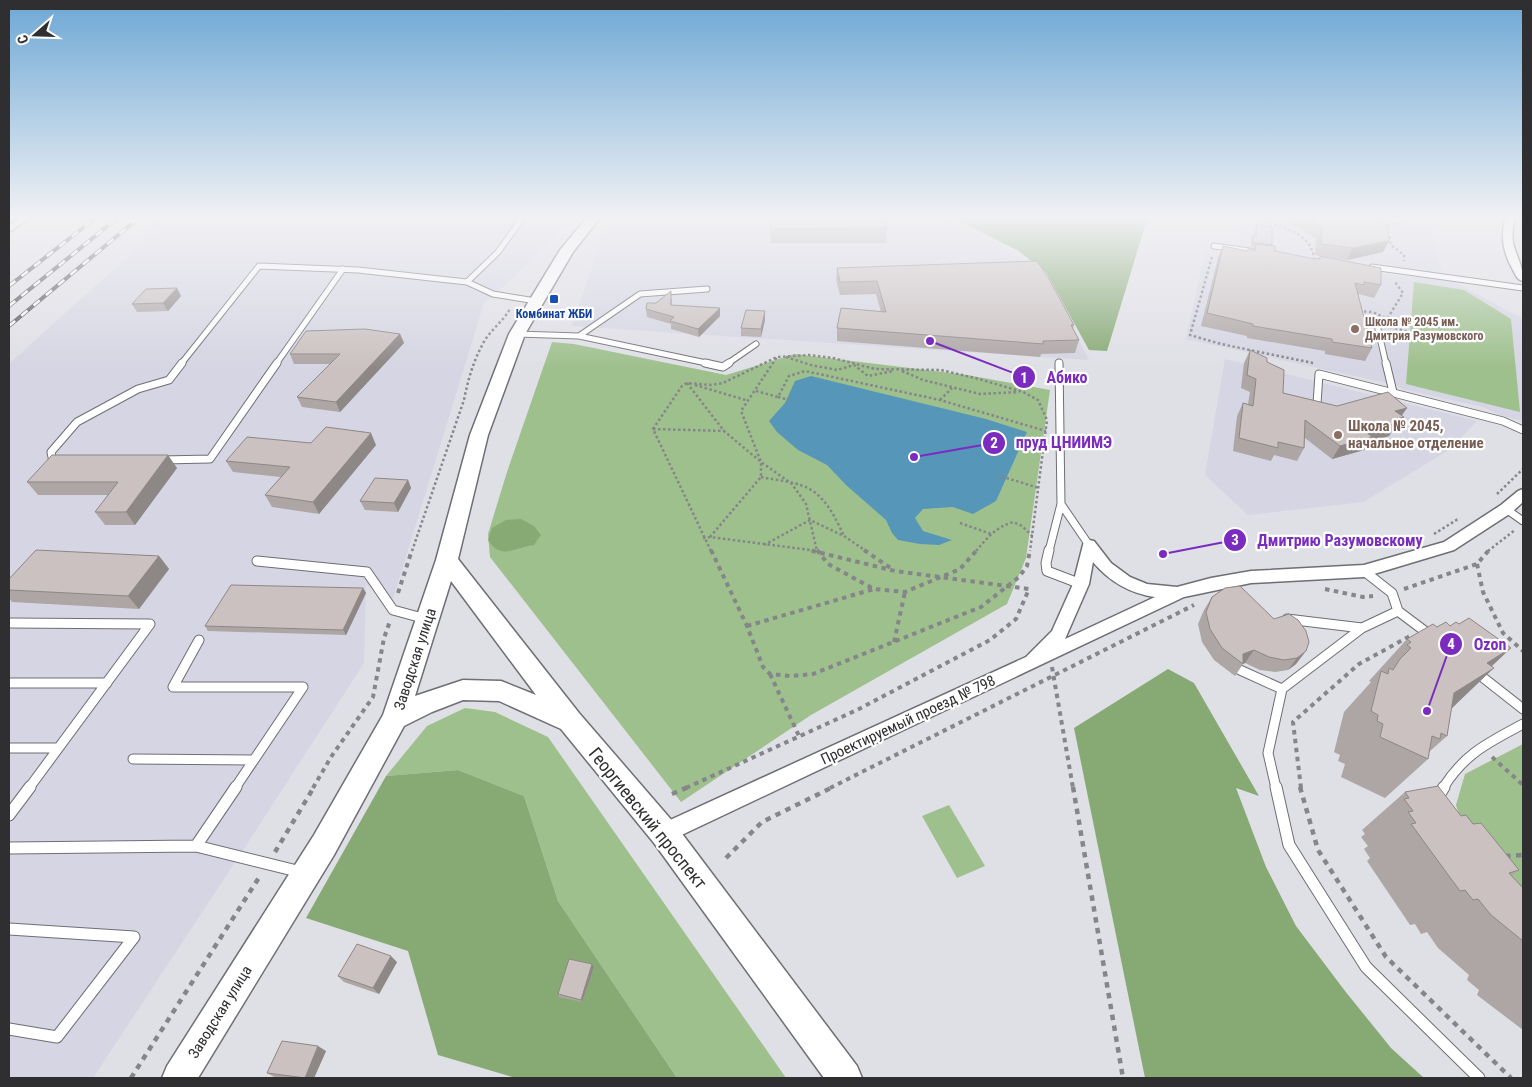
<svg xmlns="http://www.w3.org/2000/svg" width="1532" height="1087" font-family="'Roboto Condensed',sans-serif">
  <style>
    .built { fill: #d5d5e3 }
    .green { fill: #9ec08d }
    .forest { fill: #87aa75 }
    .water { fill: #5697b9 }
    .lines { fill: none; stroke-linecap: round; stroke-linejoin: round }
    .lane-far3-casing { stroke: #6e6e75; stroke-width: 7 }
    .lane-far2-casing { stroke: #6e6e75; stroke-width: 9 }
    .lane-far1-casing { stroke: #6e6e75; stroke-width: 11 }
    .lane-casing { stroke: #6e6e75; stroke-width: 13 }
    .street-casing { stroke: #6e6e75; stroke-width: 3 }
    .secondary-casing { stroke: #6e6e75; stroke-width: 3 }
    .path-far2 { stroke: #85858a; stroke-width: 2.5; stroke-dasharray: 2.5 2.5; stroke-linecap: butt }
    .path-far1 { stroke: #85858a; stroke-width: 4; stroke-dasharray: 4.5 4.5; stroke-linecap: butt }
    .path { stroke: #85858a; stroke-width: 4.5; stroke-dasharray: 5.5 5.5; stroke-linecap: butt }
    .lane-far3 { stroke: #fff; stroke-width: 5 }
    .lane-far2 { stroke: #fff; stroke-width: 7 }
    .lane-far1 { stroke: #fff; stroke-width: 9 }
    .lane { stroke: #fff; stroke-width: 11 }
    .street { fill: #fff; fill-rule: evenodd }
    .secondary { fill: #fff; fill-rule: evenodd }
    .rail-casing { stroke: #515155; stroke-width: 4 }
    .rail { stroke: #fff; stroke-width: 2.5; stroke-dasharray: 8; stroke-linecap: butt }
    .wall { fill: #aea6a5 }
    .shaded-wall { fill: #8d8786 }
    .building { fill: #cac1c0; stroke: #8d8786 }
    .transit-dot { fill: #1a4fb4; stroke: #fff; stroke-width: 2 }
    .education-dot { fill: #8d6e63; stroke: #fff; stroke-width: 2 }
    .labels { text-anchor: middle; dominant-baseline: central; stroke-width: 4.5; stroke-linejoin: round; paint-order: stroke }
    .far-transit-label { font-size: 12px; font-weight: bold; fill: #164399; stroke: #fff }
    .far-education-label { font-size: 12px; font-weight: bold; fill: #785e54; stroke: #fff; text-anchor: start }
    .education-label { font-size: 15px; font-weight: bold; fill: #785e54; stroke: #fff; text-anchor: start }
    .street-label { font-size: 15px; fill: #2f2f32; stroke: #fff }
    .near-street-label { font-size: 18px; fill: #2f2f32; stroke: #fff }
    .leader { fill: none; stroke: #7b2cbf; stroke-width: 2 }
    .callout-dot { fill: #7b2cbf; stroke: #fff; stroke-width: 2 }
    .mark-label { font-size: 15px; text-anchor: middle; font-weight: bold; fill: #fff }
    .callout-label { font-size: 16px; text-anchor: middle; font-weight: bold; fill: #7b2cbf; stroke: #fff; stroke-width: 4.5; stroke-linejoin: round; paint-order: stroke }
  </style>
  <rect width="100%" height="100%" fill="#dfdfe6"/>
  <path class="built" d="M158,216H574L508,283L484,303L392,602L366,584L364,663L247,844L93,1078H9V364L157,230L149,223Z
    M618,216H946L1044,272L1089,360L572,326L604,231Z
    M1243,216H1436L1432,235L1442,272L1239,246Z
    M1205,252L1455,282L1523,319V421L1499,415L1483,407L1402,389L1396,385L1186,339Z
    M1225,359L1477,421L1449,450L1363,502L1248,515L1205,475Z"/>
  <path class="green" d="M1414,282L1464,290L1511,319L1520,412L1406,384Z
    M552,342L574,344L726,375L795,354L967,375L1050,390L1026,558L1007,604L811,715L681,802L490,557L488,534L507,472Z
    M465,708L495,712L548,737L786,1078H677L558,901L524,796L458,770L386,776L427,726Z
    M1523,744V921L1470,851L1456,805L1465,774Z
    M949,805L985,866L957,878L922,816Z"/>
  <path class="forest" d="M949,216H1148L1107,351L1089,350L1046,272L1017,250Z
    M521,519L534,526L541,535L534,545C515,547 501,561 488,540L492,528L506,520Z
    M1168,669L1194,683L1259,796L1236,788L1266,867L1296,926L1345,991L1391,1048L1424,1078H1145L1074,728Z
    M458,770L524,796L558,901L677,1078H516L438,1055L408,951L306,918L386,776Z"/>
  <path class="water" d="M811,376L986,419L1027,432L996,501L973,514L953,507L923,509L915,518L923,531L952,540L939,545L920,544L898,540L892,533L886,520L846,485L827,465L798,450L777,432L769,421L785,403L795,381Z"/>
  <g class="lines">
    <defs>
      <path id="lane-far3" d="M1214,246L1256,252
        M1372,267L1523,288
        M467,282L498,252L524,216
        M1378,329L1386,364
        M517,334L579,336L711,364
        M579,336L640,294L707,289
        M181,364L259,266L358,270L467,282L493,294L536,301
        M276,364L343,269
        M727,364L756,344"/>
      <path id="lane-far2" d="M705,363L723,367L729,363
        M1386,363L1393,392
        M1317,404L1319,374L1503,421L1523,430
        M162,460L210,459L277,363
        M55,462H53L51,452L77,422L138,389L169,380L182,363
        M1061,504L1089,545
        M1506,509L1523,521
        M1049,551L1061,504L1059,363"/>
      <path id="lane-far1" d="M1049,550L1046,563L1047,571L1081,584
        M257,561L367,572L393,610L426,619
        M1364,571L1392,593L1398,611
        M1287,619L1362,628
        M9,623L150,624L29,788
        M199,640L173,687H303L235,788
        M1240,670L1282,689
        M1476,672L1523,709
        M9,683H107
        M9,748H58
        M133,759L254,760
        M1276,788L1268,753L1282,689L1362,628L1398,611L1430,635
        M1443,788C1465,753 1488,743 1523,724"/>
      <path id="lane" d="M1276,787L1289,845L1366,967L1479,1078
        M1436,800L1444,787
        M9,815L30,787
        M196,846L236,787
        M9,848L196,846L301,872
        M9,929L134,937L57,1037L9,1029"/>
      <path id="street" d="M22,216H33L9,232V225Z
        M1506,216H1516C1505,250 1523,254 1523,281C1517,280 1516,275 1513,270C1503,252 1500,236 1506,216Z
        M1523,489V502L1511,513L1454,550L1364,577L1251,583L1184,597L671,840L664,843L657,840L654,833L657,826L1026,657L1052,631L1073,584L1084,541L1089,540L1094,541L1111,563L1130,577L1147,584L1177,587L1211,578L1251,571L1364,565L1444,542L1501,505L1518,491ZM1093,562C1110,582 1129,593 1155,597L1065,639L1089,584Z"/>
      <path id="secondary" d="M588,216H601L573,252L525,334L488,435L458,559L579,713L674,823L857,1066L862,1078H824L654,843L561,729L499,701L463,700L432,712L404,726L334,855L198,1078H162L167,1066L314,835L383,715L436,560L470,435L509,334L560,250ZM451,581L536,695L501,681L463,680L415,696Z"/>
    </defs>
    <use href="#lane-far3" class="lane-far3-casing"/>
    <use href="#lane-far2" class="lane-far2-casing"/>
    <use href="#lane-far1" class="lane-far1-casing"/>
    <use href="#lane" class="lane-casing"/>
    <use href="#street" class="street-casing"/>
    <use href="#secondary" class="secondary-casing"/>
    <path class="path-far2" d="M1260,216L1259,220C1281,226 1312,233 1314,259
      M1383,226L1401,222V216
      M1385,234L1389,236L1391,245L1404,255V261
      M1212,257L1190,335L1221,344L1313,363
      M1359,311L1372,312L1384,317
      M1388,323L1387,319L1403,293L1395,282
      M1390,327L1425,336
      M786,357L811,365L837,370L854,365L868,376L893,371
      M902,371L923,380L980,394L1019,392
      M687,383L724,431L761,462L792,484L806,504L817,551
      M695,385L749,401
      M756,391L778,397L789,376L805,371L940,400L1046,431
      M778,397L789,400
      M940,400L952,388
      M653,429L724,431
      M997,475L1039,488
      M761,477C775,480 790,481 803,486C824,493 835,517 844,536
      M1497,494L1523,469
      M960,523L991,534
      M1434,534L1458,519
      M710,537L761,477V462L741,411L777,357
      M703,538L710,537L818,551
      M764,545L810,520L844,536L866,551
      M412,551L464,400C468,379 474,359 485,340C492,329 503,321 510,309
      M711,551L653,429L682,386L687,383L711,385L723,383L777,357L809,355L833,358L875,369L941,370L979,379L1023,392L1038,400L1047,420L1030,551
      M976,551C987,538 996,527 1013,522L1022,526L1033,537
      M1488,551L1515,530"/>
    <path class="path-far1" d="M711,550L747,626L763,667L770,674L790,676L813,674L981,607L1019,577L1027,566L1030,550
      M817,550L828,564L874,589L905,592L960,569L977,550
      M864,550L892,569
      M1477,564L1483,592L1503,633L1523,651
      M1325,589L1363,597L1373,596
      M1404,589L1477,564L1489,550
      M398,593L412,550
      M747,626L874,589
      M894,642L905,592
      M1052,667L1073,788
      M770,674L799,736
      M1492,757L1523,785
      M313,788L331,757L373,697L384,638L390,621
      M686,788L857,710L990,640L1016,619L1029,589L895,571L809,550
      M830,788L1194,605
      M1301,788L1293,722L1359,664L1410,636"/>
    <path class="path" d="M1073,787L1123,1078
      M1300,787L1318,850L1386,957L1511,1078
      M672,794L688,787
      M275,852L314,787
      M1505,856L1523,855
      M726,858L762,822L833,787
      M131,1078L260,876"/>
    <use href="#lane-far3" class="lane-far3"/>
    <use href="#lane-far2" class="lane-far2"/>
    <use href="#lane-far1" class="lane-far1"/>
    <use href="#lane" class="lane"/>
    <use href="#street" class="street"/>
    <use href="#secondary" class="secondary"/>
    <defs>
      <path id="rail" d="M9,286L98,216
        M9,306L120,216
        M9,326L141,216"/>
    </defs>
    <use href="#rail" class="rail-casing"/>
    <use href="#rail" class="rail"/>
  </g>
  <path class="wall" d="M770,216H885L887,228L886,243H771Z
    M1278,216H1355L1389,241L1383,252L1347,260L1320,256L1381,285L1374,298L1359,294L1358,295L1372,348L1365,361L1325,354V351L1247,338V336L1201,326L1218,258L1223,246L1247,251L1253,250L1254,247H1251V239L1253,235L1255,236V228L1257,224L1272,245L1275,251L1314,259L1315,258L1319,259L1320,256L1315,255L1316,238Z
    M837,268L1074,325L1073,329L1079,340L1075,353L1041,354L1040,357L837,341V328L881,312L876,294L840,295L836,280Z
    M177,288L181,296L168,311L137,312L132,304Z
    M672,299V305L720,316L699,337L671,329V324L647,317L646,309L656,303Z
    M765,320L761,337L741,336V328Z
    M400,334L404,343L340,412L302,407L297,397L331,364H294L290,354Z
    M1250,350L1267,362L1283,393L1337,406L1402,416L1404,417L1395,430L1392,431L1389,436L1369,442L1364,450L1332,459L1305,438L1304,448L1297,461L1274,455L1271,461L1233,451L1237,416L1243,403L1248,404L1250,392L1241,388L1244,363Z
    M311,443L376,445L319,514L272,507L265,495L281,477L233,472L226,461Z
    M177,468L135,525H105L95,512L108,495H38L27,482Z
    M408,480L411,488L398,512L365,510L360,501Z
    M159,556L169,569L139,609L12,602L9,598V579Z
    M363,588L366,593L346,635L208,631L205,626Z
    M1212,597L1274,619L1306,631L1296,664L1288,670L1275,672L1260,670L1245,663L1243,664L1235,676L1214,660L1202,642L1198,624L1204,610Z
    M1459,624L1511,648L1492,666L1451,709L1447,736L1429,752L1428,759L1385,798L1341,777L1345,764L1338,761L1340,755L1334,752L1344,712L1371,682L1369,681L1407,639L1437,627Z
    M1405,792L1461,816L1473,824L1519,870L1511,876L1523,888V1030L1477,995L1479,990L1467,980L1469,975L1438,948L1427,932L1421,934L1415,924L1410,925L1367,861L1370,858L1364,849L1368,846L1361,837L1365,834L1362,830Z
    M397,962L379,994L344,982L338,976Z
    M592,964L594,967L582,1002L559,997L558,994Z
    M326,1051L314,1078H276L267,1073Z"/>
  <path class="shaded-wall" d="M1389,241L1383,252L1347,260L1353,248Z
    M177,288L181,296L168,311L163,303Z
    M720,308V316L699,337L698,329Z
    M765,311V320L761,337V329Z
    M400,334L404,343L340,412L336,402Z
    M1407,408L1400,418L1404,417L1395,430L1392,431L1389,436L1369,442L1364,450L1332,459L1340,446L1395,411Z
    M371,433L376,445L319,514L313,502Z
    M168,455L177,468L135,525L126,512Z
    M408,480L411,488L398,512L394,503Z
    M159,556L169,569L139,609L128,596Z
    M363,588L366,593L346,635L343,630Z
    M1511,648L1482,675L1494,668L1451,709L1454,693L1487,663Z
    M1254,650L1245,663L1243,664V654Z
    M1306,651L1296,664L1288,670L1297,658Z
    M391,956L397,962L379,994L373,988Z
    M592,964L594,967L582,1002L581,1000Z
    M318,1046L326,1051L314,1078H305Z"/>
  <path class="building" d="M771,216H885L887,228L771,229Z
    M1303,216H1355L1372,217L1388,226L1389,241L1353,248L1321,244L1322,227Z
    M1257,224L1272,227V245L1253,243V235L1256,236Z
    M1256,244L1275,246V251L1315,259V258L1320,259V256L1381,268V285L1364,282V285L1355,283L1372,348L1332,342V339L1253,326V324L1207,313L1223,246L1247,251L1248,249L1255,251Z
    M1037,261L1048,277L1074,325H1071L1079,340L1043,341V344L837,328L841,308L886,312L877,281L840,282L837,268Z
    M177,288L163,303L132,304L146,289Z
    M671,291V305L720,308L698,329L670,321L674,317L646,309L647,303H656Z
    M746,310L765,311L761,329L741,328Z
    M365,329L400,334L336,402L297,397L340,354H290L306,331Z
    M1250,350L1267,358V362L1284,370L1283,393L1337,406L1388,392L1407,408L1395,411L1404,417L1393,420L1397,423L1366,432L1372,437L1340,446L1305,420L1304,448L1278,442V448L1239,438L1243,403L1253,406L1256,379L1247,375Z
    M326,427L371,433L313,502L265,495L290,467L226,461L247,437L311,443Z
    M52,455H168L126,512H95L118,482H27Z
    M375,478L408,480L394,503L360,501Z
    M36,550L159,556L128,596L9,590V579Z
    M231,585L363,588L343,630L205,626Z
    M1240,586L1274,619L1289,614L1298,620L1306,631L1309,642L1306,651L1297,658L1284,660L1269,657L1254,650L1243,654V664L1222,648L1210,629L1206,612L1212,597L1225,588Z
    M1469,618L1511,648L1487,663L1494,668L1454,693L1447,736L1441,733L1440,739L1432,736L1428,759L1380,737L1383,724L1377,721L1378,715L1371,711L1381,671L1388,674L1389,668L1393,670L1400,659L1411,648L1407,645L1411,642L1407,639L1433,624L1437,627L1446,622L1450,626L1456,622L1459,624Z
    M1438,786L1461,816L1466,815L1473,824L1481,823L1519,870L1509,873L1523,888V941L1491,915L1478,899L1473,900L1465,890L1460,891L1411,824L1416,823L1408,812L1413,811L1404,799L1409,798L1405,792Z
    M357,944L391,956L373,988L338,976Z
    M569,959L592,964L581,1000L558,994Z
    M282,1041L318,1046L305,1078L267,1073Z"/>
  <linearGradient id="sky" x2="0" y2="1"><stop stop-color="#6da8d5"/><stop offset="0.59" stop-color="#f1f1f4"/><stop offset="1" stop-color="#f1f1f4" stop-opacity="0"/></linearGradient>
  <rect width="1532" height="368" fill="url(#sky)"/>
  <rect class="transit-dot" x="549" y="294" width="10" height="10" rx="2.5"/>
  <g class="education-dot">
    <circle cx="1355" cy="329" r="5"/>
    <circle cx="1338" cy="435" r="5"/>
  </g>
  <g class="labels">
    <g class="far-transit-label">
      <text x="554" y="314">Комбинат ЖБИ</text>
    </g>
    <g class="far-education-label">
      <text x="1365" y="322">Школа № 2045 им.<tspan x="1365" dy="14">Дмитрия Разумовского</tspan></text>
    </g>
    <g class="education-label">
      <text x="1348" y="426">Школа № 2045,<tspan x="1348" dy="17">начальное отделение</tspan></text>
    </g>
    <g class="street-label">
      <text transform="translate(415 659) rotate(-72)">Заводская улица</text>
      <text transform="translate(908 720) rotate(-25)">Проектируемый проезд № 798</text>
      <text transform="translate(220 1012) rotate(-58)">Заводская улица</text>
    </g>
    <g class="near-street-label">
      <text transform="translate(648 818) rotate(51)">Георгиевский проспект</text>
    </g>
  </g>
  <path class="leader" d="M930 341L1024 377M914 457L994 443M1163 554L1235 540M1427 711L1451 644"/>
  <g class="callout-dot">
    <circle cx="930" cy="341" r="5"/>
    <circle cx="914" cy="457" r="5"/>
    <circle cx="1163" cy="554" r="5"/>
    <circle cx="1427" cy="711" r="5"/>
    <circle cx="1024" cy="377" r="12"/>
    <circle cx="994" cy="443" r="12"/>
    <circle cx="1235" cy="540" r="12"/>
    <circle cx="1451" cy="644" r="12"/>
  </g>
  <g class="mark-label">
    <text x="1024" y="383">1</text>
    <text x="994" y="448">2</text>
    <text x="1235" y="545">3</text>
    <text x="1451" y="649">4</text>
  </g>
  <g class="callout-label">
    <text x="1067" y="383">Абико</text>
    <text x="1064" y="448">пруд ЦНИИМЭ</text>
    <text x="1340" y="546">Дмитрию Разумовскому</text>
    <text x="1490" y="650">Ozon</text>
  </g>
  <rect width="1532" height="1087" fill="none" stroke="#2f2f32" stroke-width="20"/>
  <g transform="translate(35 35) rotate(250)" stroke="#ffffff" stroke-width="4" paint-order="stroke">
  <path d="M0-4L9 19L0 12L-9 19Z" fill="#2f2f32"/>
  <text y="-8" font-size="14" font-weight="bold" text-anchor="middle" fill="#2f2f32">С</text>
  </g>
</svg>
